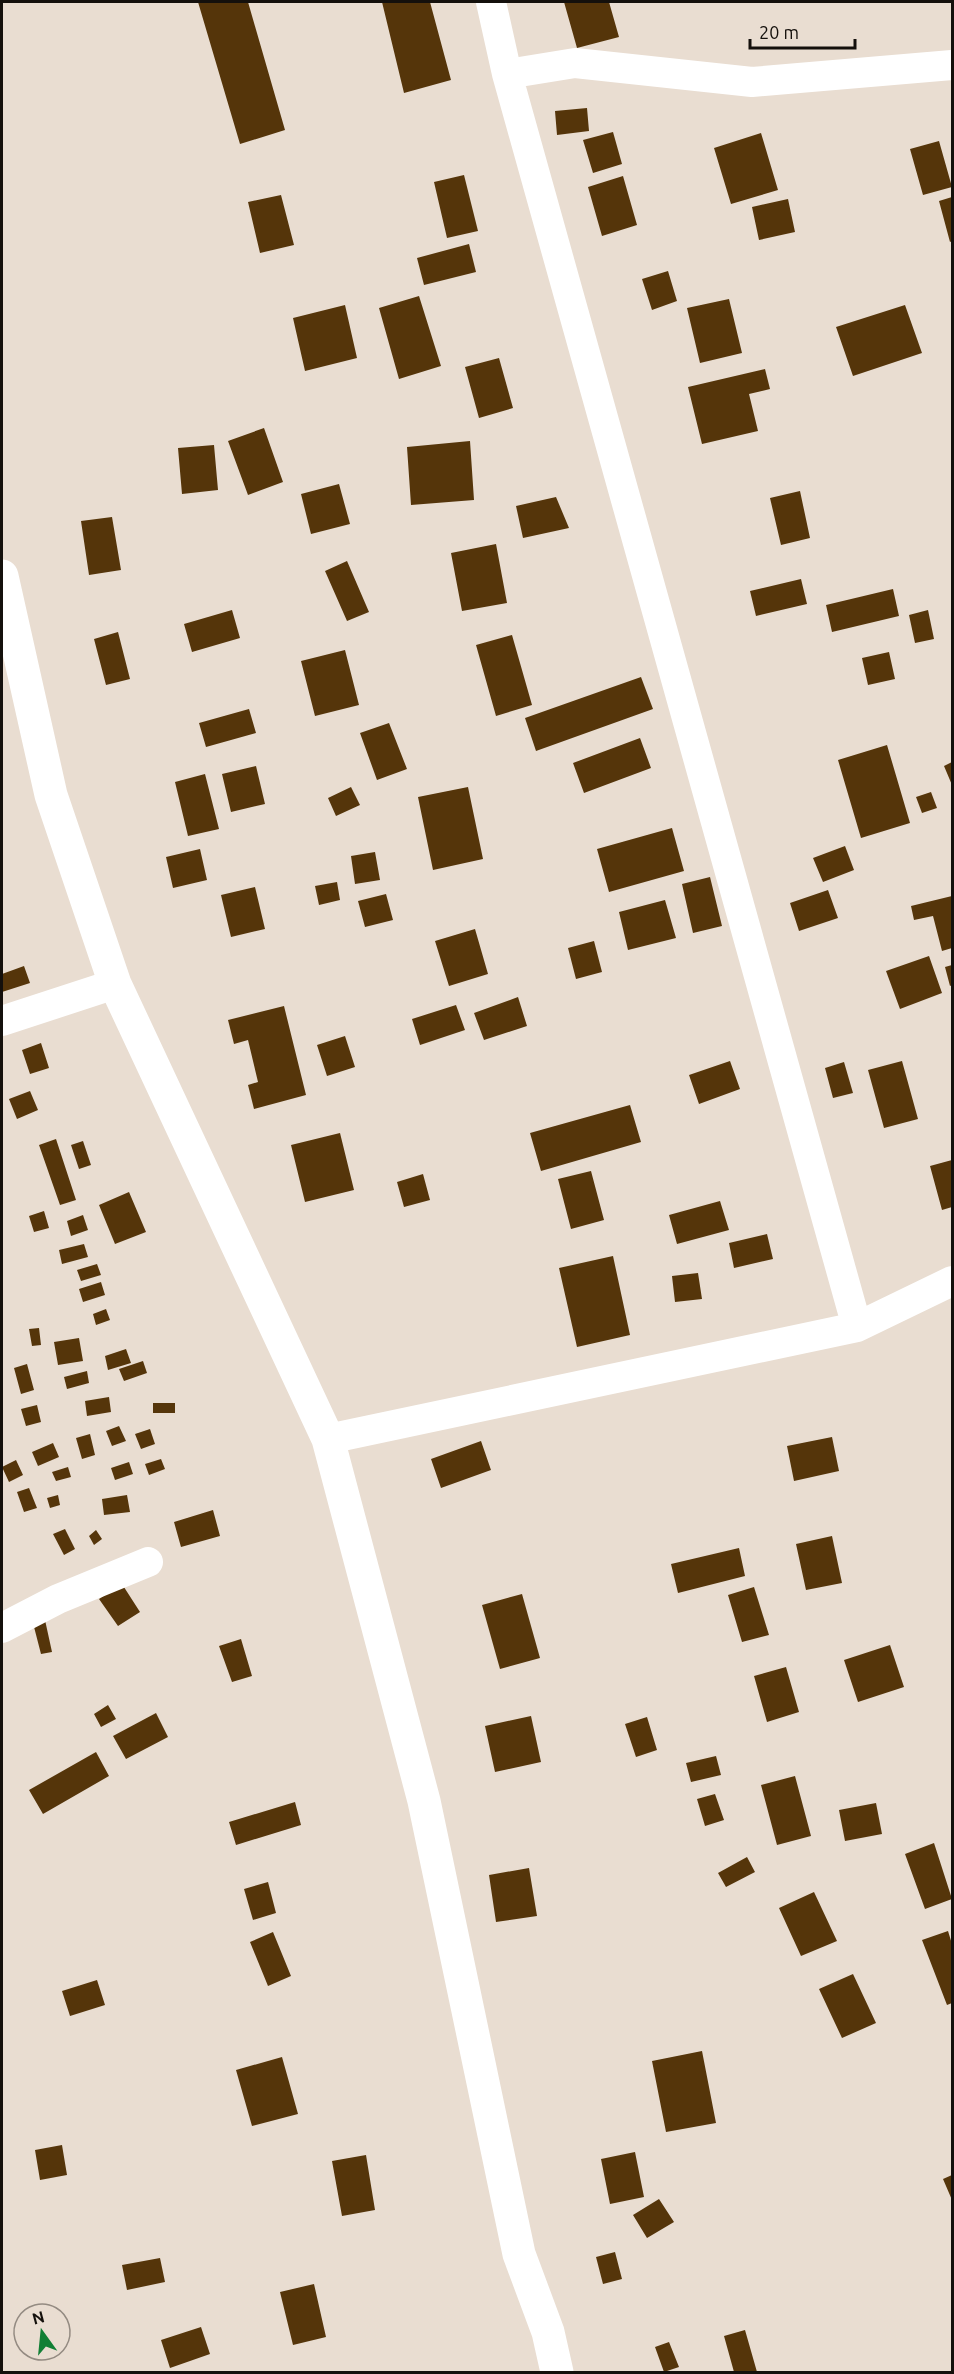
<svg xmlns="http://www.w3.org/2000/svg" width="954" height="2374" font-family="Ubuntu,sans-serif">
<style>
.building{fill:#55350a}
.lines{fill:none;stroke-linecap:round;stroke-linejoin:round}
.minor{stroke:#fff;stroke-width:30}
.primary{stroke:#fff;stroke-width:33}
</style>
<rect width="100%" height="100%" fill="#e9ddd1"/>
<path class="building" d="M198 2H248L285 130 240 144Z
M382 2H430L451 80 404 93Z
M564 2H609L619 37 577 48Z
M587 108 589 131 557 135 555 111Z
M613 132 622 164 593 173 583 140Z
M761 133 778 190 731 204 714 148Z
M939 141 952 187 923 195 910 149Z
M464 175 478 231 447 238 434 182Z
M623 176 637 225 602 236 588 187Z
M281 195 294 245 260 253 248 202Z
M952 197V241L950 242 939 201Z
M788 199 795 232 759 240 752 207Z
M469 244 476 272 424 285 417 258Z
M668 271 677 301 652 310 642 279Z
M419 296 441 366 399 379 379 308Z
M729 299 742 353 700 363 687 308Z
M345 305 357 358 305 371 293 318Z
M905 305 922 353 853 376 836 327Z
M499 358 513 408 479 418 465 367Z
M765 369 770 389 749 394 758 431 702 444 688 387Z
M264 428 283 482 248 495 228 441Z
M470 441 474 500 411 505 407 447Z
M214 445 218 490 182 494 178 448Z
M339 484 350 524 311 534 301 494Z
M800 491 810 538 781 545 770 498Z
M556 497 569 528 523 538 516 506Z
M112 517 121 570 89 575 81 521Z
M496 544 507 603 462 611 451 553Z
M347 561 369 612 347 621 325 571Z
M801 579 807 604 756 616 750 591Z
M893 589 899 616 832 632 826 605Z
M232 610 240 638 192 652 184 624Z
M928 610 934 639 915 643 909 615Z
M118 632 130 679 106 685 94 639Z
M512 635 532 705 496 716 476 645Z
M345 650 359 705 315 716 301 661Z
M889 652 895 679 868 685 862 658Z
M641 677 653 709 536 751 525 718Z
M249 709 256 733 206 747 199 723Z
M389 723 407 769 377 780 360 733Z
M640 738 651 768 584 793 573 763Z
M887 745 910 823 861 838 838 760Z
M952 762V785L944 766Z
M256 766 265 804 231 812 222 774Z
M205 774 219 829 188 836 175 782Z
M351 787 360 805 336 816 328 798Z
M468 787 483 859 433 870 418 797Z
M931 792 937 808 922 813 916 797Z
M672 828 684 871 609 892 597 849Z
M845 846 854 870 823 882 813 858Z
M200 849 207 880 173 888 166 857Z
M375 852 380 880 355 884 351 856Z
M710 877 722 926 693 933 682 884Z
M337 882 340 900 319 905 315 886Z
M255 887 265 929 231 937 221 895Z
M828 890 838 918 799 931 790 903Z
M386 894 393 920 365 927 358 901Z
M952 896V948L942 951 933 916 914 920 911 906Z
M665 900 676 938 628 950 619 912Z
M475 929 488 974 449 986 435 941Z
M594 941 602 972 576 979 568 948Z
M929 956 942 993 900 1009 886 971Z
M952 965V985L950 986 945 967Z
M24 966 30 983 2 992V974Z
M518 997 527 1026 484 1040 474 1013Z
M456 1005 465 1030 420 1045 412 1019Z
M284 1006 306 1095 254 1109 248 1085 258 1082 248 1040 234 1044 228 1020Z
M345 1036 355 1067 327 1076 317 1045Z
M41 1043 49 1068 30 1074 22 1050Z
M730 1061 740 1089 699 1104 689 1075Z
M902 1061 918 1119 884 1128 868 1070Z
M844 1062 853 1093 833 1098 825 1068Z
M30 1091 38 1110 17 1119 9 1099Z
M630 1105 641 1142 541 1171 530 1133Z
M340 1133 354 1190 305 1202 291 1145Z
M56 1139 76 1200 60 1205 39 1145Z
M83 1141 91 1165 79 1169 71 1145Z
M952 1160V1207L942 1210 930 1166Z
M591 1171 604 1220 571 1229 558 1179Z
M423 1174 430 1200 404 1207 397 1182Z
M129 1192 146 1232 115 1244 99 1205Z
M720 1201 729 1230 677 1244 669 1215Z
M44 1211 49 1228 34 1232 29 1216Z
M83 1215 88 1230 71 1236 67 1221Z
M767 1234 773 1259 734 1268 729 1243Z
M84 1244 88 1257 62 1264 59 1250Z
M613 1256 630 1335 577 1347 559 1268Z
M97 1264 101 1275 81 1281 77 1270Z
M698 1273 702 1299 675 1302 672 1276Z
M101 1282 105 1295 83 1302 79 1289Z
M106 1309 110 1320 96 1325 93 1314Z
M39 1328 41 1345 32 1346 29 1329Z
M79 1338 83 1361 58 1365 54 1342Z
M126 1349 131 1363 108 1370 105 1356Z
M143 1361 147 1373 124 1381 119 1369Z
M27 1364 34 1390 21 1394 14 1368Z
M87 1371 89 1383 67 1389 64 1377Z
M109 1397 111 1412 87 1416 85 1401Z
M153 1403H175V1413H153Z
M37 1405 41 1422 26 1426 21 1409Z
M119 1426 126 1441 112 1446 106 1431Z
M150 1429 155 1444 141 1449 135 1434Z
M90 1434 95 1455 82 1459 76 1438Z
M832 1437 839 1471 794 1481 787 1446Z
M481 1441 491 1470 441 1488 431 1459Z
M53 1443 59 1457 38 1466 32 1452Z
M161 1459 165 1469 149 1475 145 1464Z
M16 1460 23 1475 9 1482 2 1467Z
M129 1462 133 1474 115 1480 111 1468Z
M68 1467 71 1477 56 1481 52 1472Z
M29 1488 37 1508 24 1512 17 1492Z
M58 1495 60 1505 50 1508 47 1498Z
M127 1495 130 1512 104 1515 102 1499Z
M213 1510 220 1536 181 1547 174 1522Z
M65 1529 75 1549 64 1555 53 1534Z
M96 1530 102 1539 94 1545 89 1536Z
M832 1536 842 1583 806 1590 796 1544Z
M739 1548 745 1576 678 1593 671 1564Z
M122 1584 140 1612 118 1626 99 1599Z
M754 1587 769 1635 742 1642 728 1595Z
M522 1594 540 1658 500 1669 482 1605Z
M45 1620 52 1652 41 1654 33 1623Z
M241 1639 252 1676 232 1682 219 1646Z
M890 1645 904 1687 858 1702 844 1660Z
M786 1667 799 1712 767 1722 754 1676Z
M108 1705 116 1719 101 1727 94 1714Z
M156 1713 168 1737 126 1759 113 1736Z
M531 1716 541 1762 495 1772 485 1726Z
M647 1717 657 1750 636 1757 625 1724Z
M96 1752 109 1776 43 1814 29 1790Z
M716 1756 721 1775 691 1782 686 1763Z
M795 1776 811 1836 777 1845 761 1785Z
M715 1794 724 1820 705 1826 697 1799Z
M295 1802 301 1825 236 1845 229 1822Z
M876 1803 882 1834 845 1841 839 1810Z
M934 1843 952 1899 925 1909 905 1854Z
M747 1857 755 1872 726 1887 718 1873Z
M529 1868 537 1916 496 1922 489 1875Z
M268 1882 276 1913 253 1920 244 1889Z
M814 1892 837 1941 801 1956 779 1908Z
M948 1931 952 1944V2003L947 2005 922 1940Z
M273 1932 291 1976 268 1986 250 1942Z
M853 1974 876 2023 842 2038 819 1989Z
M97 1980 105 2005 70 2016 62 1991Z
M702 2051 716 2123 666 2132 652 2061Z
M282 2057 298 2114 252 2126 236 2070Z
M62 2145 67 2175 40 2180 35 2150Z
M635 2152 644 2197 610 2204 601 2159Z
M366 2155 375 2210 342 2216 332 2161Z
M952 2175V2200L943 2179Z
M659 2199 674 2222 647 2238 633 2215Z
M615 2252 622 2279 603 2284 596 2257Z
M160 2258 165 2282 127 2290 122 2265Z
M314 2284 326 2337 293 2345 280 2292Z
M201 2327 210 2354 170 2368 161 2340Z
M745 2330 757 2372H734L724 2336Z
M669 2342 679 2367 664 2372 655 2347Z"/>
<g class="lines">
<path class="minor" d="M491 2 507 74 857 1327
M507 74 575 63 752 82 952 65
M2 1021 115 984
M328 1439 857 1327 952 1281
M2 1628 58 1599 148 1562"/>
<path class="primary" d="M2 576 51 795 115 984 328 1439 424 1801 519 2254 548 2332 557 2372"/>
</g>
<rect width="954" height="2374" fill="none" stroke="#14100c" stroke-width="6"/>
<g transform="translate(42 2332) rotate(345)"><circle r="28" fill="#e9ddd1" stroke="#948b82" stroke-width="1.5"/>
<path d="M0-4.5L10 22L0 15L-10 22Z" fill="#117f35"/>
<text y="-9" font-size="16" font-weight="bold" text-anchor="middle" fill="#14100c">N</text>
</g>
<path d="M750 39v9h105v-9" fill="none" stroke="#14100c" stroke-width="3"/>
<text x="759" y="39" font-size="18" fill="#14100c" stroke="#e9ddd1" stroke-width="4.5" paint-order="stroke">20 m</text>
</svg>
